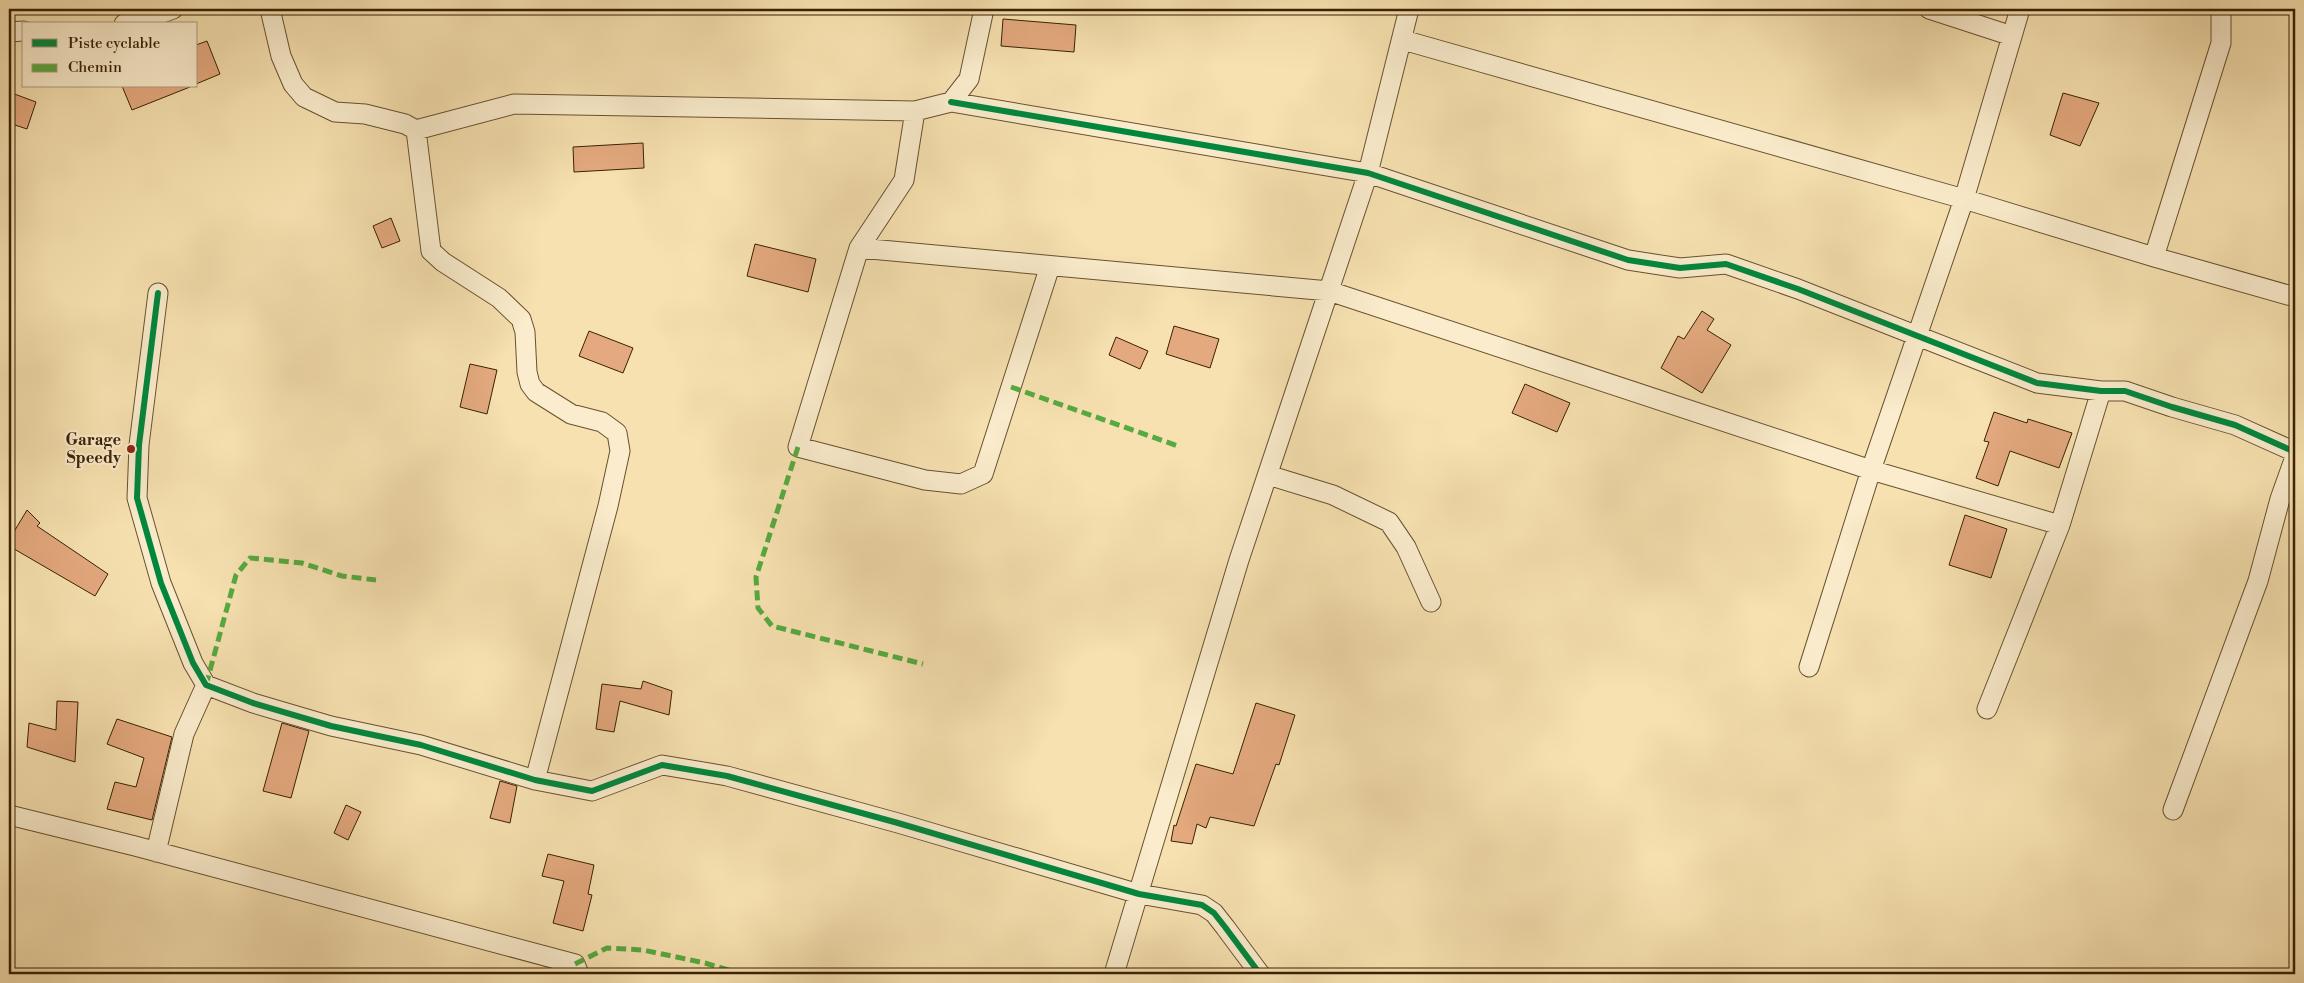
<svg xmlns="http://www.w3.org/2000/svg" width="2304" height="983" font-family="'Libre Bodoni',serif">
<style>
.building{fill:#e4a97e;stroke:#392104}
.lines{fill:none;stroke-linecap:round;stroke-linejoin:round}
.street-casing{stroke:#68512f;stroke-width:21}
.street{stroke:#faeccc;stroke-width:19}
.quiet{stroke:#55aa40;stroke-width:5;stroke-dasharray:10 5;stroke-linecap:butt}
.cycleway-casing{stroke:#faeccc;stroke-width:9}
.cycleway{stroke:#00873e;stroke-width:6}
.poi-dot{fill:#8f2418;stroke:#faeccc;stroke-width:2}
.labels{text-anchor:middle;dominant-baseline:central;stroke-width:4.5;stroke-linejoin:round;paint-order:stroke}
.poi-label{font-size:16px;font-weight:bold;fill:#392104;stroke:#faeccc;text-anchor:end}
</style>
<rect width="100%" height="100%" fill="#f7e1b0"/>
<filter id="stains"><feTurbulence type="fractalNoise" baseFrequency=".004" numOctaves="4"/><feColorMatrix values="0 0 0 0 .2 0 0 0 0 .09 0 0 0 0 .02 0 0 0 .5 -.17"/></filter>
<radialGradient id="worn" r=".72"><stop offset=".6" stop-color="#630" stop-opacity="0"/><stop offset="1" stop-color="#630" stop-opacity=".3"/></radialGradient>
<path class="building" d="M1003 19 1076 25 1074 52 1001 46Z
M207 41 220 74 196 84V45Z
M122 86H190V87L132 110Z
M9 92 36 102 27 129 9 123Z
M2063 93 2099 103 2080 146 2050 135Z
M643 143 644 168 574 172 573 147Z
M391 218 400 241 382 248 373 226Z
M755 244 816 259 808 292 747 276Z
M1702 311 1714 319 1707 330 1731 345 1702 393 1661 368 1678 336 1684 339Z
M1174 326 1219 339 1210 368 1166 354Z
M589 331 633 348 623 373 579 356Z
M1116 337 1148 351 1140 369 1109 355Z
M470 364 497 370 487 414 460 407Z
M1525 384 1570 403 1557 432 1512 413Z
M1994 412 2027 423 2028 419 2072 433 2059 468 2010 451 1998 486 1976 478 1989 442 1984 441Z
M27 510 40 523 37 526 108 574 95 596 9 546V540Z
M1965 515 2007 529 1991 578 1949 565Z
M643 681 672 691 669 715 620 701 614 732 596 729 602 684 641 689Z
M57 701 78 702 75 762 27 747 29 723 56 730Z
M1256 703 1295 715 1279 765 1276 764 1254 826 1210 817 1206 828 1197 824 1192 844 1171 841 1174 825 1176 826 1196 764 1233 774Z
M117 719 172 737 152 820 107 809 115 782 136 787 144 758 107 744Z
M282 723 309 731 291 798 263 791Z
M500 781 517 786 510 823 490 818Z
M346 805 361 812 348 840 334 833Z
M548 854 594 865 588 894 592 895 583 931 553 923 564 881 542 876Z"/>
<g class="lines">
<g class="street-casing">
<path id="street" d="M270 9 281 56 293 84 304 97 335 112 365 114 405 124 416 130 431 251 443 262 499 298 521 319 525 332 527 372 530 384 536 392 571 414 602 422 617 433 620 451 608 506 535 780
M1929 9 2012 36
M124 24 135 23 173 9
M9 32 24 31
M1403 40 1964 199 2154 257 2295 297
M951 102 1368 173 1628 260 1680 268 1726 264 1798 289 2037 383 2101 391H2125L2172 407 2235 425 2295 452
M915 111 904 180 859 248 798 447 925 480 961 484 983 474 1050 266
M416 130 514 104 915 111 951 102 969 79 984 9
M859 248 1329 291 1871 470 2060 525
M2154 257 2221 43V9
M158 293 139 445 137 498 161 583 193 663 206 685 253 703 331 726 421 745 535 780 592 791 662 765 727 776 898 823 1139 894 1202 905 1214 913 1225 927 1260 974
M1268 475 1333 495 1389 522 1406 547 1431 602
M1809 667 1871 470 1964 199 2020 9
M1987 709 2060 525 2101 391
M2173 810 2258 581 2280 499 2295 457
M9 815 135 846 575 964 579 974
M156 852 184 734 206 685
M1114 974 1239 560 1368 173 1409 9"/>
</g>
<use href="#street" class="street"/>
<path class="quiet" d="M1011 387 1178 446
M798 447 756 577 758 608 772 626 923 664
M206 685 236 575 250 558 302 563 342 576 376 580
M575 964 607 948 643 950 705 963 742 974"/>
<g class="cycleway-casing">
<path id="cycleway" d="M951 102 1368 173 1628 260 1680 268 1726 264 1798 289 2037 383 2101 391H2125L2172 407 2235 425 2295 452
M158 293 139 445 137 498 161 583 193 663 206 685 253 703 331 726 421 745 535 780 592 791 662 765 727 776 898 823 1139 894 1202 905 1214 913 1225 927 1260 974"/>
</g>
<use href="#cycleway" class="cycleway"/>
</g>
<circle class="poi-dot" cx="131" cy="449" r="5"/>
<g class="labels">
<g class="poi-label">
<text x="121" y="440">Garage<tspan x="121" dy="18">Speedy</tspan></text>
</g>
</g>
<rect width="2304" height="983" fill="none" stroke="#f7e1b0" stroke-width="30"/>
<rect x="10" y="10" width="2284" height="963" fill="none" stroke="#392104" stroke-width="2.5"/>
<rect x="15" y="15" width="2274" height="953" fill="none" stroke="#392104"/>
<rect x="22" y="22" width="175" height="65" fill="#faeccc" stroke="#ad9b7c"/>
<rect x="32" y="39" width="25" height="8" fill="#00873e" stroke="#ad9b7c"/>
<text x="68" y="48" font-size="15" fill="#392104">Piste cyclable</text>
<rect x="32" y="64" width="25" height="8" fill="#55aa40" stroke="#ad9b7c"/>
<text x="68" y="72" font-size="15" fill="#392104">Chemin</text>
<rect width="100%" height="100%" filter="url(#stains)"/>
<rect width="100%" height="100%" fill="url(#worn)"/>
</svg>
